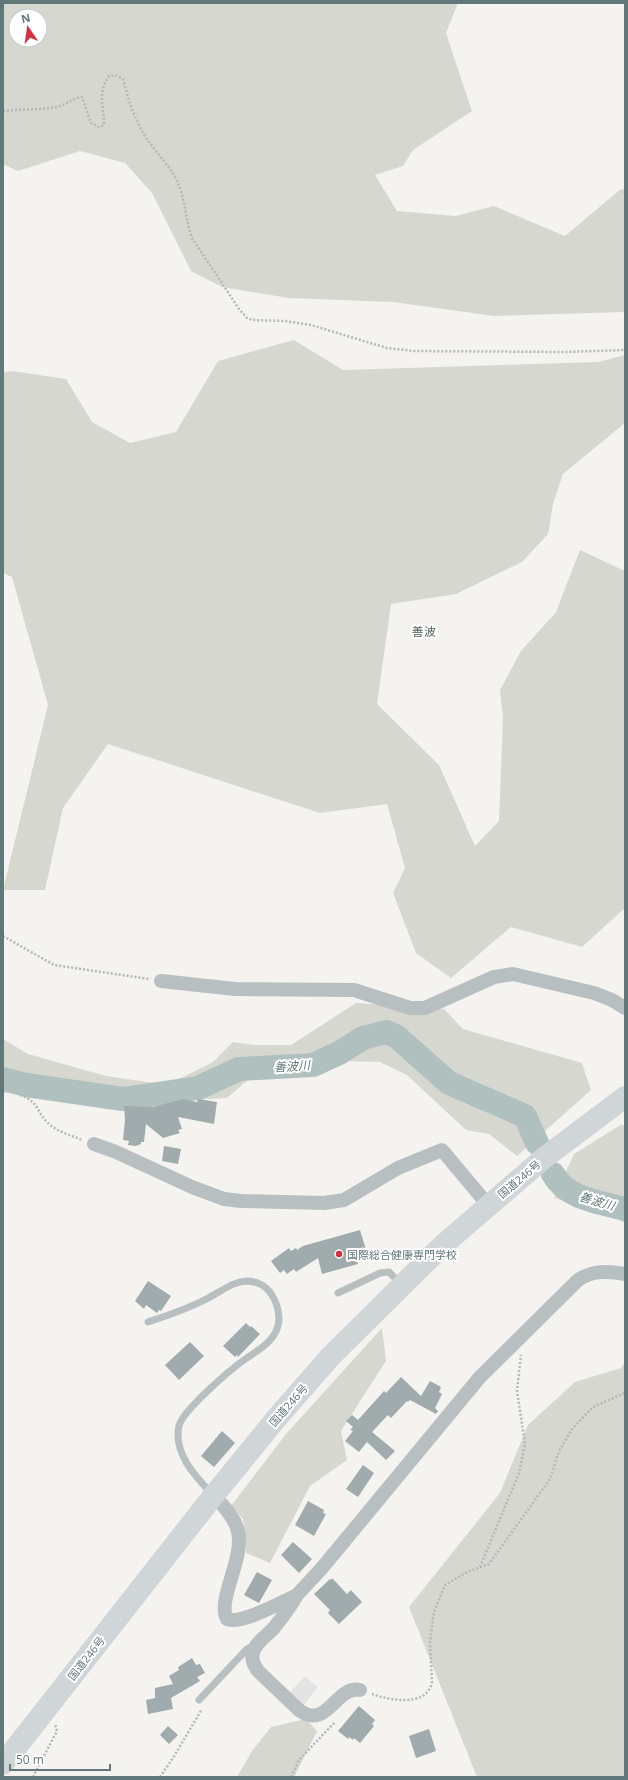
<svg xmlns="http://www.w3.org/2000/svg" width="628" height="1780" font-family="'Open Sans','Noto Sans JP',sans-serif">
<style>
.built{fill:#e4e4e4}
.green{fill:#d6d8d0;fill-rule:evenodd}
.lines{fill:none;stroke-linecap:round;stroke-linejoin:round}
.river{stroke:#afc0bf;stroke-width:24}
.building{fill:#9fabac}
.path{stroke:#b3b8b9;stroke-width:2.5;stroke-dasharray:2 2;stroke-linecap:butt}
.lane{stroke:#b8bfc0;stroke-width:7}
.street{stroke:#b8bfc0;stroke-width:14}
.highway{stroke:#d0d6d8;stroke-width:22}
.poi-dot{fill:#d43040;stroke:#fff;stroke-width:1.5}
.labels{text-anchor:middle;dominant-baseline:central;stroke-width:4;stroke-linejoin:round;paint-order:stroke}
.street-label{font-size:11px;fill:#61777a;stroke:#fff}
.poi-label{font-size:11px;fill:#61777a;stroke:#fff;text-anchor:start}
.neighbourhood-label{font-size:12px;fill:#526364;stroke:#fff}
.water-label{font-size:12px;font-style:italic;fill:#5c7674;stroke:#fff}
</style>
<rect width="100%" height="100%" fill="#f4f3f0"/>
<path class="built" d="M304 1676 318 1687 303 1706 289 1694Z"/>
<path class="green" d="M3 3H458L446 33 472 111 413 150 403 166 375 175 397 211 456 216 494 206 565 236 621 189 625 190V312L494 316 393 302 288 298 222 287 191 271 152 193 125 163 80 151 18 171 3 164ZM16 16H40V40H16Z
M294 340 343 370 598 362 625 355V423L563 474 553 504 548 534 522 562 456 594 391 604 377 704 439 765 475 846 499 821 503 717 500 690 521 651 556 612 580 550 625 571V908L582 947 511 927 451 978 416 953 393 893 405 868 387 804 320 813 108 744 63 808 45 890H3L48 705 12 577 3 573V372L12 371 66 379 92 422 130 443 176 432 218 361Z
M356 1003 444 1009 463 1029 582 1063 591 1090 517 1156 489 1134 466 1130 407 1075 380 1062 343 1061 299 1074 248 1080 227 1098 174 1101 18 1091 3 1093V1039L28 1054 106 1076 167 1085 213 1062 233 1042 255 1045H291Z
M622 1124 625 1127V1223L597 1211 554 1198 574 1154Z
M382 1328 386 1361 341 1431 347 1460 310 1486 270 1563 246 1553 243 1519 231 1506 286 1434Z
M625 1362V1777H477L409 1607 500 1493 528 1425 575 1382 621 1368Z
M306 1719 317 1731 294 1777H267L266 1775 264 1777H237L252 1751 271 1727Z"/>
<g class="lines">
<path class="river" d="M3 1079 26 1085 123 1099 198 1088 239 1069 313 1065 339 1053 363 1038 386 1032 396 1036 449 1083 525 1116 537 1143
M553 1174C567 1199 599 1202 625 1209"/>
</g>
<path class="building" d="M183 1099 197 1102 198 1099 217 1102 214 1124 178 1117 182 1129 178 1130 180 1133 163 1138 146 1124 144 1142H141V1144L136 1146 128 1145 129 1141 123 1140 125 1120 124 1106 153 1107Z
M164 1146 181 1149 178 1164 162 1161Z
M360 1230 367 1253 356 1256 358 1264 322 1274 318 1258 296 1272 294 1269 287 1274 284 1270 280 1273 271 1261 289 1248 291 1251 296 1248 297 1250 303 1246Z
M148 1281 171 1296 161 1311 159 1310 157 1313 146 1305 144 1309 135 1301Z
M246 1323 250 1327 251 1326 260 1334 238 1357 237 1355 235 1357 223 1346Z
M190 1342 204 1356 179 1380 165 1365Z
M401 1377 421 1396 430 1381 441 1387 439 1392 442 1394 435 1408 438 1411 436 1414 410 1400 408 1402 407 1401 391 1418 388 1415 372 1432 395 1451 386 1460 367 1442 359 1452 345 1441 353 1431 350 1430 353 1427 346 1421 352 1415 358 1420 384 1391 386 1393Z
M222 1431 235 1443 214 1467 201 1456Z
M363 1465 374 1473 358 1497 346 1489Z
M308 1501 324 1510 323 1513 326 1514 314 1536 295 1525Z
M293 1542 312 1559 299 1573 281 1555Z
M257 1572 272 1580 259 1603 244 1595Z
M332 1578 347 1594 351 1590 362 1602 339 1624 328 1613 330 1610 314 1594 330 1579 331 1580Z
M192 1658 196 1665 200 1664 205 1673 197 1677 200 1681 171 1698 173 1709 148 1714 146 1700 155 1698V1688L173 1684 169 1676 179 1670 178 1667Z
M359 1706 375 1720 372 1724 374 1726 360 1743 354 1738 353 1740 349 1737 348 1739 338 1731Z
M168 1726 178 1735 169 1744 160 1735Z
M429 1729 436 1751 416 1758 409 1736Z"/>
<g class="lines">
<path class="path" d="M3 111C21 109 39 110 56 107 66 105 72 98 82 97L91 123 99 127 104 125C104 106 97 94 109 76L115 75 123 79C128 99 134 118 145 136 155 152 169 164 177 181 186 200 185 219 192 238L239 309 247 318 253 320 285 321 311 325 387 348 414 351 564 352 625 350
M3 936 54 965 149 979
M20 1095C40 1102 36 1112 48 1123 57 1132 71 1135 82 1140
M480 1567 519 1473 525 1444 517 1391 521 1355
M372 1694C389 1700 427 1708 432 1682L430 1643 434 1612 445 1585 467 1572 489 1564 550 1479 559 1451 572 1429 593 1407 625 1393
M33 1777 57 1731 55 1724
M160 1777 173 1758 202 1709
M291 1777 299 1760 335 1722"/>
<path class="lane" d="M338 1293 380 1273 389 1272 401 1284
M148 1322C169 1315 191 1308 210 1297 222 1291 232 1282 246 1281 258 1281 268 1287 273 1297 278 1305 281 1320 277 1329 272 1343 255 1352 244 1360 230 1370 182 1411 179 1426 173 1453 195 1476 212 1494
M199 1700 247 1649 254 1645"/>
<path class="street" d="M161 981 235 989 354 990 410 1008H425L494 977 513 974 594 993 612 1000 625 1008
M94 1144 116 1152 192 1187 224 1199 241 1201 324 1203 344 1200 398 1168 442 1150 488 1205
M214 1495C222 1505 233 1515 237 1528 247 1555 216 1600 227 1619 241 1625 282 1602 297 1595 290 1607 282 1618 273 1629 266 1636 255 1643 253 1653 251 1660 254 1665 258 1671L299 1710C327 1731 336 1685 360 1690
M297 1595 322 1568 480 1377 578 1280C593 1270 608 1271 625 1274"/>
<path class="highway" d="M3 1764 214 1495 275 1420 330 1357 443 1245 544 1158 625 1097"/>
</g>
<circle class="poi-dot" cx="339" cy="1254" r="4"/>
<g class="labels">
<g class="street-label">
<text transform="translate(519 1179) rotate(-40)">国道246号</text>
<text transform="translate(288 1405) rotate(-49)">国道246号</text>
<text transform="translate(86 1658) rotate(-52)">国道246号</text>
</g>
<g class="poi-label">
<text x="347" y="1254">国際総合健康専門学校</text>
</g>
<g class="neighbourhood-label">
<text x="424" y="631">善波</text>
</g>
<g class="water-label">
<text transform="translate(292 1066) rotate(-4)">善波川</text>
<text transform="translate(597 1201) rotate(16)">善波川</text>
</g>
</g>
<rect width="628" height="1780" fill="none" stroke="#61777a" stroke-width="8"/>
<g transform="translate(28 28) rotate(347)"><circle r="19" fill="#ffffff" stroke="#c0c9ca"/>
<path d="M0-3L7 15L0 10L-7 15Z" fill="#d43040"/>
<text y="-6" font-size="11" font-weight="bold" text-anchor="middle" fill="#61777a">N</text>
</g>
<path d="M10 1764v6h100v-6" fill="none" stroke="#61777a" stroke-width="2"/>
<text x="16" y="1764" font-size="12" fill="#61777a" stroke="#ffffff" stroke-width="3" paint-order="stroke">50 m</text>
</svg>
